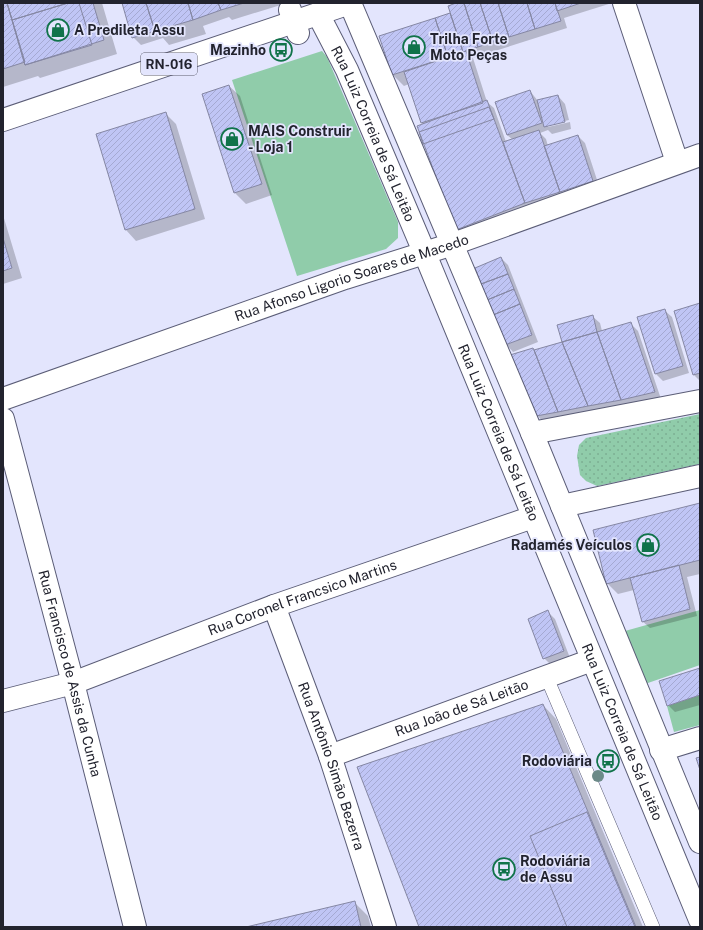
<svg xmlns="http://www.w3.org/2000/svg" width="703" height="930" font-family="'Public Sans',sans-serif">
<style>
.green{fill:#90ccaa}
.park{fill:url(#park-dots)}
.shadow{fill:#0003}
.building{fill:url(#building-hatch);stroke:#8587a3}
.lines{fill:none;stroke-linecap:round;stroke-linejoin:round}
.lane-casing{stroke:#5b5d77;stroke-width:14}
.street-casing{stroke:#5b5d77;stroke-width:24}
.secondary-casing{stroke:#5b5d77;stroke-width:24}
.primary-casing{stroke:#5b5d77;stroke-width:24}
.lane{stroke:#fff;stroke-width:13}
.street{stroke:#fff;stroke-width:22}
.secondary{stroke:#fff;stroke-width:22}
.primary{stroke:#fff;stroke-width:22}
.tree{fill:#6c8a88}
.labels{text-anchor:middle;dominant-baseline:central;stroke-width:3.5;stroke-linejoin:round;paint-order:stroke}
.shield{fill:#e3e5fd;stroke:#5c5d6c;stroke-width:1}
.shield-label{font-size:13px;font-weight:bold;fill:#22232e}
.poi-label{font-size:14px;font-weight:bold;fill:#22232e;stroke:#e3e5fd;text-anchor:start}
.street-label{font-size:14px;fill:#22232e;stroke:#e3e5fd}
</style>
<defs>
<pattern id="park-dots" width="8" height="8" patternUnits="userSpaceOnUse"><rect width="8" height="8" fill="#90ccaa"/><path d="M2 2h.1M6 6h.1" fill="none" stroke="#7caf93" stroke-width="1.8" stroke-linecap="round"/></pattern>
<pattern id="building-hatch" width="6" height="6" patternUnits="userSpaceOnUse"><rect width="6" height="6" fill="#c0c5f5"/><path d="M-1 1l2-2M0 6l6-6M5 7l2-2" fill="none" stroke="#a5a9d2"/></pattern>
</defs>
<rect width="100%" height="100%" fill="#e3e5fd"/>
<path class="green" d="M322 51 327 57 398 222V238L386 249 297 276 232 80Z
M700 610V665L645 684 625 631Z
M700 695V725L674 732 667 706Z"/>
<path class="park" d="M700 414V464L597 486 586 481 580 475 577 456 579 445 586 438Z"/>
<path class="shadow" d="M3 3H102L117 54 40 78 38 76 3 87Z
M123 3H283L284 4 232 20 229 17 203 26 206 34 169 45 163 38 141 45 133 37Z
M460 3H612L564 18 567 28 473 58 487 102 494 108 506 142 513 140 507 135 530 91 538 101 558 96 565 104 569 120 548 125V127L570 122 571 129 552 134 548 130 540 133 546 139 548 146 578 136 585 143 600 189 464 236 457 229 409 84 404 86 393 75 381 37 451 14Z
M229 86 240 96 272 195 246 204 235 193 203 94Z
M165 113 176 124 205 219 136 241 126 230 97 134Z
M3 215 22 278 3 284Z
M501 258 508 265 538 342 513 352 506 344Z
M700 304V381L694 375 675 311Z
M664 310 672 317 689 373 663 381 656 374Z
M592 316 600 323 602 331 630 323 638 331 661 399 544 423 537 415 533 349 535 351 563 343Z
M700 504V574L687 577 697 616 650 628 642 621 634 590 618 594 607 583Z
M548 612 555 619 570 658 552 666 544 658Z
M700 669V705L675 712 668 705Z
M543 705 556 719 643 927H420Z
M354 902 368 916 371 927H251Z"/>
<path class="building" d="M3 3H7L25 62 3 69Z
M7 3H93L104 40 25 65Z
M7 3H68L12 20Z
M68 3H79L92 45 25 65 12 20Z
M122 3H146L155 31 132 38Z
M146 3H188L193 20 155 31Z
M188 3H218L221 10 193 20Z
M218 3H244L221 10Z
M456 3H464L478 47 463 52 448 6Z
M464 3H480L493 42 478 47Z
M480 3H498L509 37 493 42Z
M498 3H527L535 29 509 37Z
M527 3H555L561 21 535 29Z
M555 3H581L557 11Z
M450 13 463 52 448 57 435 18Z
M435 18 448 57 392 75 379 36Z
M466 51 483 103 421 123 404 72Z
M229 85 262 184 234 193 202 94Z
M530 90 542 123 507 135 495 102Z
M558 95 565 122 544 127 537 100Z
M487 100 525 203 456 230 417 126Z
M489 107 494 119 423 144 419 132Z
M166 112 195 209 125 230 96 134Z
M539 130 560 192 525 203 503 142Z
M578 135 593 181 560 192 544 146Z
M3 238 12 268 3 271Z
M501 257 508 274 481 284 475 268Z
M508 274 514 289 487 300 481 284Z
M514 289 520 304 493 315 487 300Z
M700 303V373L693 375 674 311Z
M520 304 532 335 505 345 493 315Z
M665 309 683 366 655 374 637 317Z
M593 315 597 332 562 342 557 325Z
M631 322 655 392 621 400 597 332Z
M597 332 621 400 588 406 562 342Z
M562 342 588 406 558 412 534 350Z
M533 348 534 350 558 412 536 416 510 355Z
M700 503V560L606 584 593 530Z
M679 565 690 609 642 622 630 578Z
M548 610 564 651 543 659 528 619Z
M700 668V695L667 706 659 681Z
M543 704 636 927H419L357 767Z
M700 757V770L696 758Z
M587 812 635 927H567L530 836Z
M355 901 361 927H246Z"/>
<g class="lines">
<g class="lane-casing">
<path id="lane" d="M547 678 653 927"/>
</g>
<g class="street-casing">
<g id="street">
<path d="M624 3 677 162"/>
<path d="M290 10 298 33"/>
<path id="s1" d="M3 399 345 278 453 244 700 155"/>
<path id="s2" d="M3 419 73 683 135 927"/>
<path d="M532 433 700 401"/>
<path d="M562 506 700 476"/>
<path id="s3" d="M274 606 330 756 385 927"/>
<path id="s4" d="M3 701 73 683 274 606 533 517"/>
<path d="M661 750 700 738"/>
<path id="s5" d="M330 756 592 660"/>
</g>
</g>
<g class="secondary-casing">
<g id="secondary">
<path d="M350 3 532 433 700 842"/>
<path id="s6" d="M318 14 347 70 425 254 700 920"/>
</g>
</g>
<g class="primary-casing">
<path id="primary" d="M3 120 350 3"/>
</g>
<use href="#lane" class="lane"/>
<use href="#street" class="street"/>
<use href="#secondary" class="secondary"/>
<use href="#primary" class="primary"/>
</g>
<circle class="tree" cx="598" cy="776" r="6"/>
<defs>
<g id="shop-ring" transform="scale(1.15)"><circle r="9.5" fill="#e3e5fd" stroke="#10734a" stroke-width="1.5"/><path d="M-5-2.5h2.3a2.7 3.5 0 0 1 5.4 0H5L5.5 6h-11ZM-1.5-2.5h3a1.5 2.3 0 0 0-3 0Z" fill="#10734a"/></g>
<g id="bus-ring" transform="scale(1.15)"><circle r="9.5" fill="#e3e5fd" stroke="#10734a" stroke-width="1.5"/><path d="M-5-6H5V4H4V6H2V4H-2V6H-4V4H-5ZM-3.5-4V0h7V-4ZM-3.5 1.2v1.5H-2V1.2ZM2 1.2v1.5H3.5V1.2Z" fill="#10734a"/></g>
</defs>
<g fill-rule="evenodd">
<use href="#shop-ring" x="58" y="30"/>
<use href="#shop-ring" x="414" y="47"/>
<use href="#bus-ring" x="281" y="50"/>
<use href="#shop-ring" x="232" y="139"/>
<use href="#shop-ring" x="648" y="545"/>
<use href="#bus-ring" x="608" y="761"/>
<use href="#bus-ring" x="504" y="869"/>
</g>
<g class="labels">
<rect class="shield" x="141" y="53" width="56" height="22" rx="3"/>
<g class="shield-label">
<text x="169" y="64">RN-016</text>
</g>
<g class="poi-label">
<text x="74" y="30">A Predileta Assu</text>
<text x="430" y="39">Trilha Forte<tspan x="430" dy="16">Moto Peças</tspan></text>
<text x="266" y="50" text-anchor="end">Mazinho</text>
<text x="248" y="131">MAIS Construir<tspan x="248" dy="16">- Loja 1</tspan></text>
<text x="632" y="545" text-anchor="end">Radamés Veículos</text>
<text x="592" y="761" text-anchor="end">Rodoviária</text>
<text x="520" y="861">Rodoviária<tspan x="520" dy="16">de Assu</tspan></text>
</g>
<g class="street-label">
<text stroke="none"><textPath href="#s6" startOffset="132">Rua Luiz Correia de Sá Leitão</textPath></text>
<text stroke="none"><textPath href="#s1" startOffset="369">Rua Afonso Ligorio Soares de Macedo</textPath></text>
<text stroke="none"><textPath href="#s6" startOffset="456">Rua Luiz Correia de Sá Leitão</textPath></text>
<text stroke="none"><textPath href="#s4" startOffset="317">Rua Coronel Francsico Martins</textPath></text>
<text stroke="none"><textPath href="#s2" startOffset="263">Rua Francisco de Assis da Cunha</textPath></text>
<text stroke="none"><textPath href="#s5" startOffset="140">Rua João de Sá Leitão</textPath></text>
<text stroke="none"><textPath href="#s6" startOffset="780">Rua Luiz Correia de Sá Leitão</textPath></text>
<text stroke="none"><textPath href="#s3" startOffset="170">Rua Antônio Simão Bezerra</textPath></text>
</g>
</g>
<rect width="703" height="930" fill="none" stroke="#22232e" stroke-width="8"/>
</svg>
